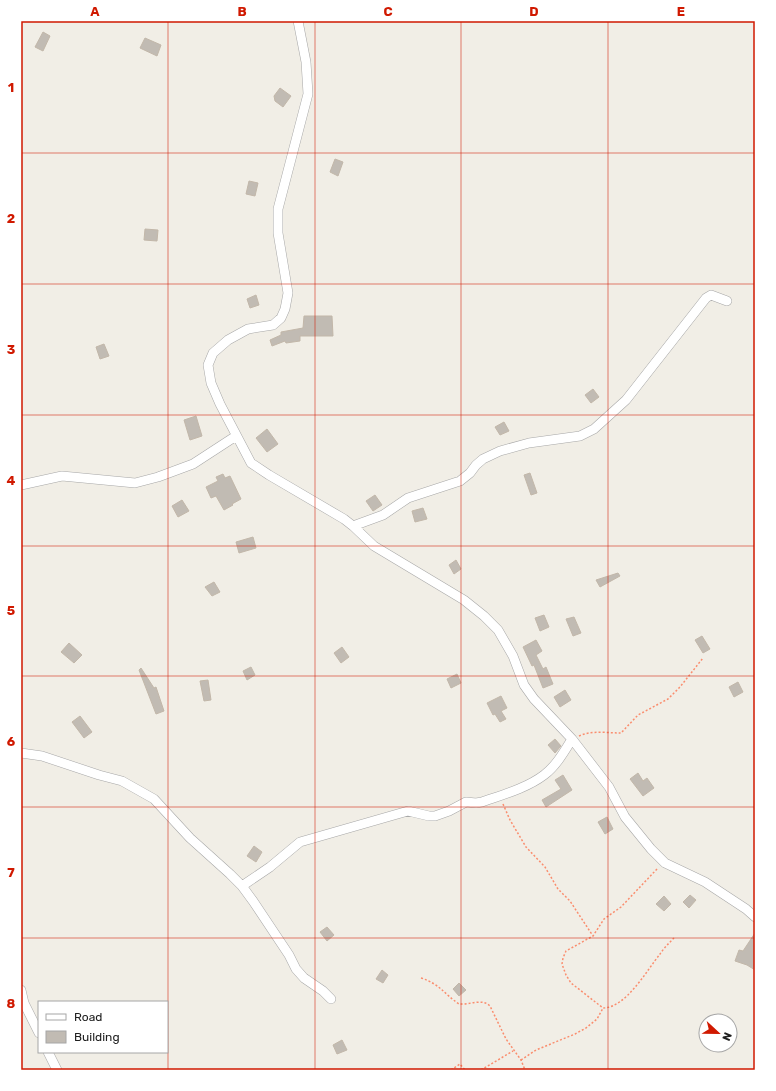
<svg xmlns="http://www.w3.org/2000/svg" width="776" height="1091" font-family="Rubik,sans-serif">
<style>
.building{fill:#c1bbb3;stroke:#c2b7a9}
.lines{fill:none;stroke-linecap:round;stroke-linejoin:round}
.minor-casing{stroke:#a7a7a7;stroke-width:10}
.path{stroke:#fa8d6e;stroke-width:1.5;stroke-dasharray:2 2;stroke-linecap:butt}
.minor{stroke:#fff;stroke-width:9}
.grid{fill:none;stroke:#d01900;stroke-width:1;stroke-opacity:0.55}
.neatline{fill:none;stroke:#d01900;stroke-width:1.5}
.grid-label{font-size:13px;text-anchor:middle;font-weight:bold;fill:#d01900}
</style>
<rect width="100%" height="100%" fill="#f1eee6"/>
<path class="building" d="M43 32 50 36 43 51 35 47Z
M145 38 161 45 157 56 140 48Z
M280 88 291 96 283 107 275 101 274 96Z
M335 159 343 162 338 176 330 172Z
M249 181 258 183 255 196 246 194Z
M145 229 158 230 157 241 144 240Z
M256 295 259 305 250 308 247 299Z
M304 316H332L333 336H300V341L286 343 285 341 272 346 270 340 281 335V332L303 328Z
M104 344 109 356 100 359 96 347Z
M593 389 599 397 591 403 585 395Z
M196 416 202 436 190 440 184 420Z
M504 422 509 431 500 435 495 427Z
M267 429 278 444 267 452 256 438Z
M530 473 537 493 531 495 524 475Z
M223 474 225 478 230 476 241 499 232 504 233 505 224 510 216 496 211 498 206 487 218 481 216 477Z
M375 495 382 505 373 511 366 501Z
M182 500 189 511 178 517 172 506Z
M423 508 427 519 415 522 412 511Z
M253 537 256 548 239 553 236 542Z
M456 560 461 569 454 574 449 565Z
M618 573 620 576 600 587 596 580Z
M214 582 220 592 212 596 205 587Z
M544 615 549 627 540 631 535 618Z
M574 617 581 633 573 636 566 619Z
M702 636 710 649 703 653 695 640Z
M536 640 542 651 536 655 543 669 546 667 553 684 543 688 534 665 532 666 523 647Z
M69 643 82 655 74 663 61 652Z
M342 647 349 657 341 663 334 653Z
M251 667 255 675 247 680 243 671Z
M141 668 154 688 156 687 164 711 156 714 139 670Z
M457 674 461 683 451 688 447 679Z
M208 680 211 700 204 701 200 681Z
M738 682 743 692 734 697 729 687Z
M565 690 571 700 560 707 554 697Z
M501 696 507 708 501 711 506 719 500 722 495 714 493 715 487 703Z
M80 716 92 732 84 738 72 722Z
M555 739 561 746 555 753 548 745Z
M638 773 643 781 647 778 654 788 643 796 630 779Z
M563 775 572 790 546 807 542 800 561 789 555 780Z
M607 817 613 829 605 834 598 822Z
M254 846 262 852 256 862 247 856Z
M690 895 696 900 689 908 683 902Z
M664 896 671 904 664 911 656 904Z
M327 927 334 935 327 941 320 932Z
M755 933V970L747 965 735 961 739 950 743 951Z
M382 970 388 975 383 983 376 979Z
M459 983 466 990 459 996 453 989Z
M342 1040 347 1050 337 1054 333 1045Z"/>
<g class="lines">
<g class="minor-casing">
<path id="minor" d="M298 21 306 62 308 94 278 209V233L288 293 285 309 281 318 273 325 248 329 228 340 213 353 208 365 211 383 220 404 251 463 269 475 344 519 353 526 374 546 464 600 484 616 498 630 513 656 524 685 534 699 572 739 609 787 625 817 651 849 665 863 705 882 746 909 755 917
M21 485 62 476 135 483 158 477 193 464 236 436
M353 526 383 515 408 498 460 481 470 473 476 465 483 459 500 451 529 443 580 436 594 429 626 400 706 298 711 295 727 301
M21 753 42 756 99 775 122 781 154 799 190 838 230 874 242 886 253 901 289 955 296 969 304 978 323 991 331 999
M242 886 270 867 300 842 408 811 429 816H435L449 811 466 802 476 803 482 802C502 795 527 788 544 775 556 766 564 752 572 739
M21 990 24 1003 39 1033
M48 1052 57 1070"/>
</g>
<path class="path" d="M579 736C592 730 608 733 621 733L638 715 668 699 680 687 703 658
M503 804 510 820 526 847 545 867 558 889 570 901 593 936
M657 869 621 907 604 919 593 936 566 951 563 958 562 964 566 975 571 983 603 1008C626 1008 647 970 660 954 664 948 669 943 674 938
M421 978C440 984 444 994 459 1004 470 1005 482 998 490 1006L506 1039 521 1060 525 1070
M521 1060 536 1050 575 1034 586 1028 597 1019 603 1008
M451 1070 460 1064 465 1070
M481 1070 513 1051"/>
<use href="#minor" class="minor"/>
</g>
<path class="grid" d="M168 21V1070M315 21V1070M461 21V1070M608 21V1070M21 153H755M21 284H755M21 415H755M21 546H755M21 676H755M21 807H755M21 938H755"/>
<rect width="776" height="1091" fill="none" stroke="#ffffff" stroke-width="44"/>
<rect x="38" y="1001" width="130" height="52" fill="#ffffff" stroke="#a6a6a6"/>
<rect x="46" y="1014" width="20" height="6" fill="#ffffff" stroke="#a6a6a6"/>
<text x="74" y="1021" font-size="12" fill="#202020">Road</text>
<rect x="46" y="1031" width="20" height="12" fill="#c1bbb3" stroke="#a6a6a6"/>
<text x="74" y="1041" font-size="12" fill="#202020">Building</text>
<g transform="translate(718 1033) rotate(112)"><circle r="19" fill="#ffffff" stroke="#a6a6a6"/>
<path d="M0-3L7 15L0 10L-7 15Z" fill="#d01900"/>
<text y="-6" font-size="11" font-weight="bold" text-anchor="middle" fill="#202020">N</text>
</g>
<rect x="22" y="22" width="732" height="1047" class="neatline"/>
<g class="grid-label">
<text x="95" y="16">A</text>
<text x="242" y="16">B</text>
<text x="388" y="16">C</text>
<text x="534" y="16">D</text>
<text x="681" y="16">E</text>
<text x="11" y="92">1</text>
<text x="11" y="223">2</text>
<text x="11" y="354">3</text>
<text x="11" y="485">4</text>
<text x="11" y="615">5</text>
<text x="11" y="746">6</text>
<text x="11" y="877">7</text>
<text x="11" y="1008">8</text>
</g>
</svg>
